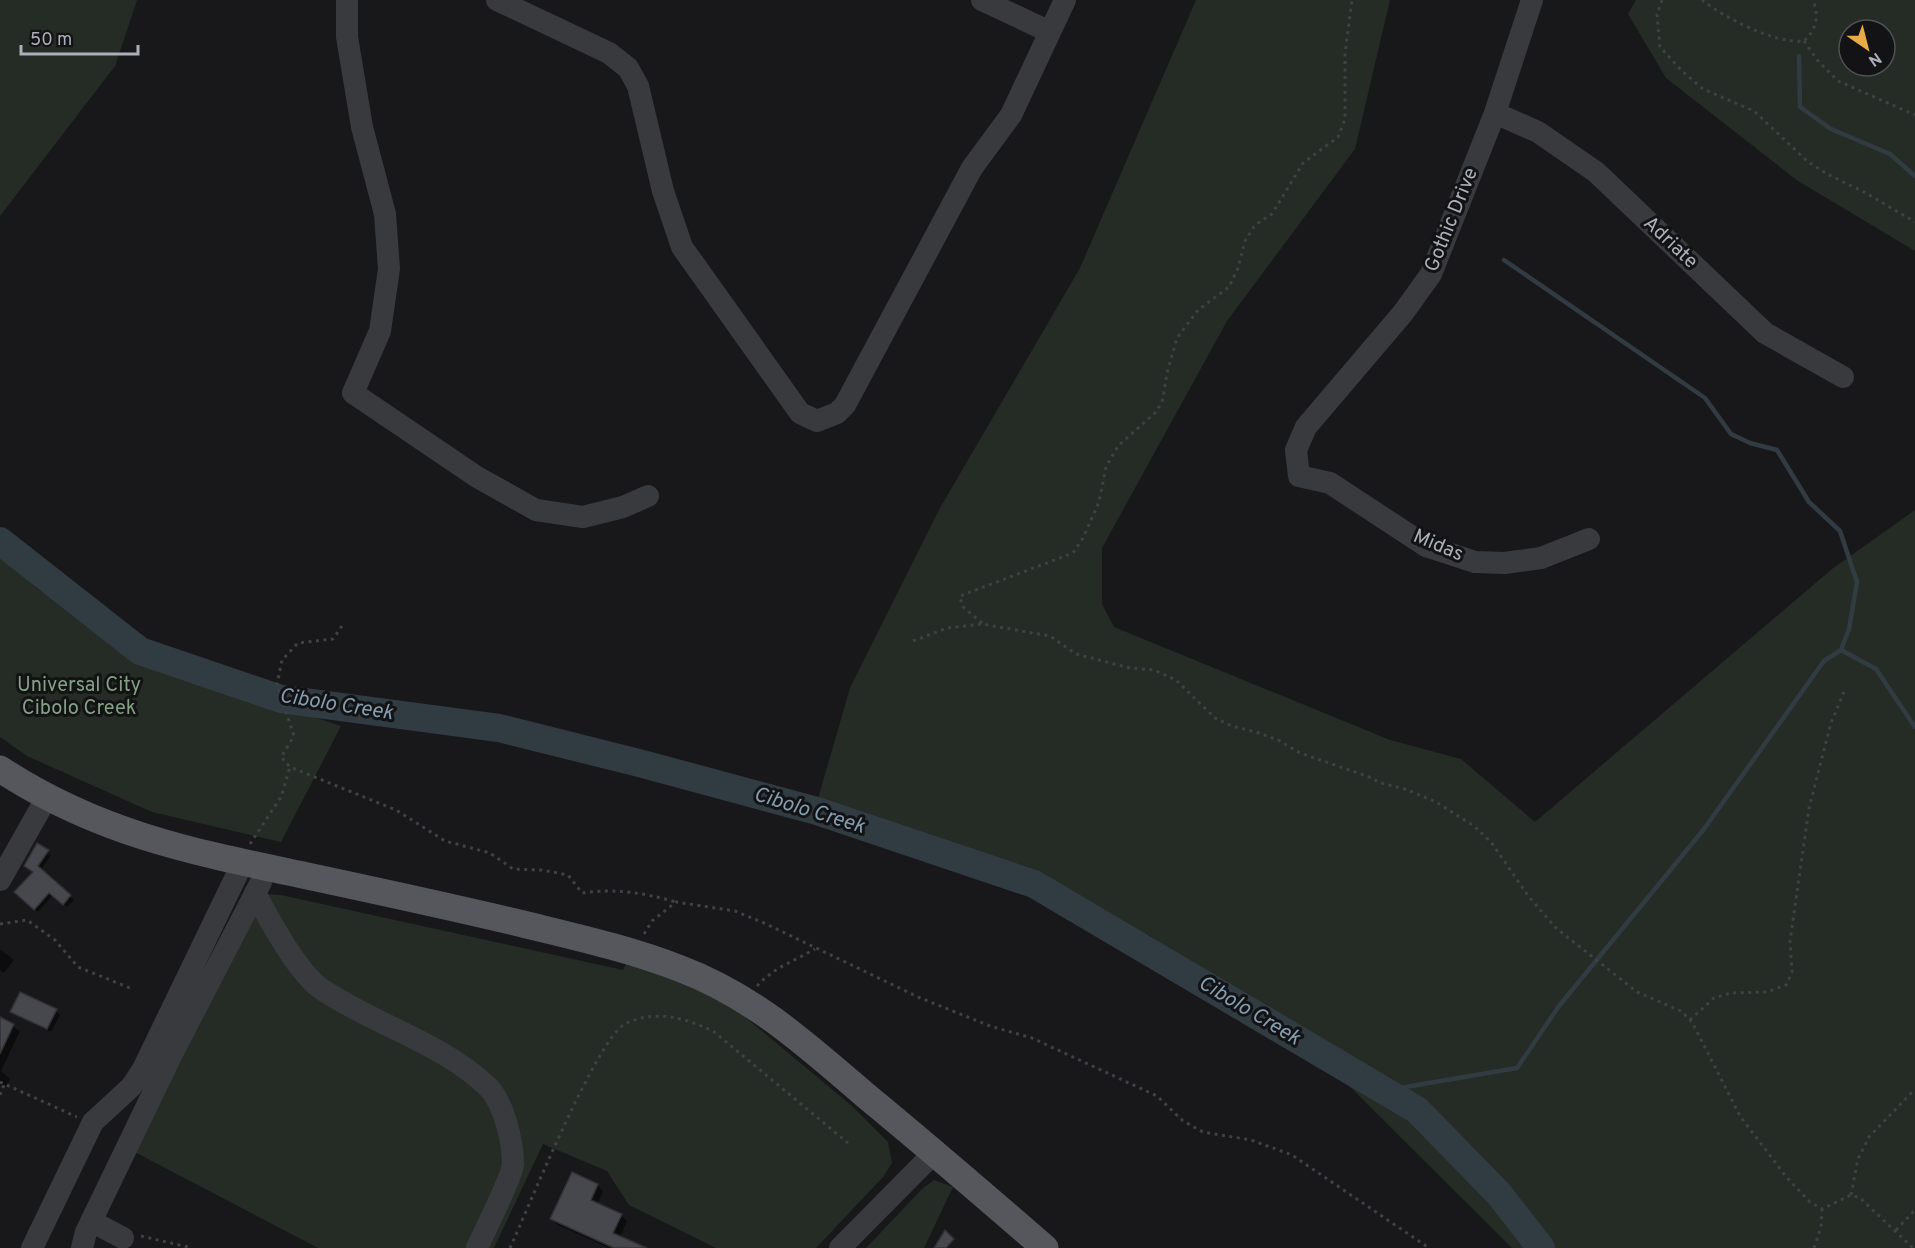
<svg xmlns="http://www.w3.org/2000/svg" width="1915" height="1248" font-family="Overpass,sans-serif">
<style>
.green{fill:#242c25;fill-rule:evenodd}
.shadow{fill:#0007}
.lines{fill:none;stroke-linecap:round;stroke-linejoin:round}
.stream{stroke:#313b42;stroke-width:4.5}
.river{stroke:#313b42;stroke-width:28}
.building{fill:#47484d;stroke:#323235;stroke-width:1.5}
.path{stroke:#3f4145;stroke-width:3;stroke-dasharray:3 4.5;stroke-linecap:butt}
.minor{stroke:#393a3e;stroke-width:22}
.major{stroke:#55575d;stroke-width:27}
.labels{text-anchor:middle;dominant-baseline:central;stroke-width:6;stroke-linejoin:round;paint-order:stroke}
.street-label{font-size:20px;fill:#abafb9;stroke:#131315}
.park-label{font-size:20px;fill:#83a284;stroke:#131315}
.water-label{font-size:21px;font-style:italic;fill:#849db1;stroke:#131315}
</style>
<rect width="100%" height="100%" fill="#18181a"/>
<path class="green" d="M0 0H137L115 66 0 216Z
M1196 0H1390L1355 149 1227 321 1102 548V604L1114 627 1390 740 1461 759 1535 822 1832 569 1915 510V1248H1512L1290 1027 1150 936 1018 871 872 819 815 809 850 688 940 508 1080 268Z
M1636 0H1915V251L1798 181 1666 78 1628 14ZM1849 30H1885V66H1849Z
M0 555 39 590 201 680 341 726 281 842 152 812 27 756 0 737Z
M255 893 281 895 623 970 627 962 727 1002 852 1106 888 1142 892 1163 883 1177 816 1248H716L629 1205 607 1171 543 1144 494 1248H318L127 1148Z
M934 1180 953 1187 924 1248H866L922 1189Z"/>
<path class="shadow" d="M37 845 51 855 41 870 74 900 67 907 53 895 38 912 16 892 34 872Z
M0 949 14 960 4 973 0 970Z
M56 1011 60 1015 51 1032 12 1012Z
M0 1019 20 1031 1 1071 10 1079 6 1087 0 1084Z
M597 1185 603 1191 597 1205 621 1215 627 1221 620 1237 644 1248H609L558 1225 552 1219Z"/>
<g class="lines">
<path class="stream" d="M1799 56 1800 107 1831 129 1890 154 1915 176
M1504 260 1705 398 1731 434 1750 443 1777 450 1809 502 1840 531 1857 582 1849 629 1841 650
M1382 1091 1517 1068 1559 1006 1704 829 1824 661 1841 650 1876 669 1915 727"/>
<path class="river" d="M0 541 140 651 281 699 499 728 639 763 817 811 1034 884 1417 1110 1499 1194 1541 1248"/>
</g>
<path class="building" d="M37 843 49 850 38 866 71 895 63 905 49 893 34 910 14 892 33 872 24 866Z
M20 992 57 1009 47 1029 10 1012Z
M0 1017 14 1024 0 1054Z
M572 1172 598 1184 591 1200 622 1214 613 1233 647 1248H614L550 1219Z
M945 1230 954 1239 946 1248H934Z"/>
<g class="lines">
<path class="path" d="M1662 0 1657 15 1660 47 1682 71 1703 89 1754 111 1807 161 1827 174 1866 193 1915 222
M1702 0C1725 18 1775 44 1804 41 1817 29 1819 16 1813 0
M1804 41 1818 61 1838 81 1915 115
M982 623 962 606 960 596 1073 553 1083 538 1099 502 1106 467 1118 446 1157 411 1163 399 1167 373 1177 338 1198 310 1229 287 1238 268 1245 241 1255 225 1272 214 1303 163 1338 137 1345 119V53L1352 0
M342 626 333 639 298 643 282 660 277 685 294 736 281 757 290 767 396 810 445 841 490 853 513 869 542 870 568 875 582 893C615 888 644 893 676 902
M913 641 947 628 982 624 1050 636 1076 654 1130 668 1154 670 1176 680 1215 718 1232 726 1256 732 1278 740 1300 753 1367 776 1381 783 1408 790 1436 802 1474 826 1491 842 1529 897 1556 928 1637 992 1681 1011 1692 1022 1740 1116 1787 1178 1810 1202 1822 1209 1851 1195 1860 1198 1913 1248
M250 844 281 797 290 767
M0 924 27 920 55 940 78 967 130 988
M644 934 652 921 676 902 735 911 764 923 918 997 990 1026 1032 1038 1157 1096 1183 1121 1203 1132 1251 1140 1292 1155 1429 1248
M757 986C773 968 794 961 815 949
M1690 1020 1714 998 1731 993 1767 992 1786 985 1792 972 1790 941 1809 808 1831 723 1844 692
M0 1082 77 1117
M0 1095 4 1085
M1851 1195 1858 1159 1869 1137 1915 1089
M1896 1230 1915 1210
M141 1236 192 1248
M510 1248C527 1211 597 1038 625 1024 655 1009 685 1018 713 1031L848 1143
M1814 1248 1821 1227 1822 1209"/>
<path class="minor" d="M347 0V37L362 127 385 214 389 269 380 331 353 393 477 477 536 510 583 517 623 507 648 496
M497 0 609 53 628 68 638 86 663 191 682 247 800 413 817 421 837 413 845 405 972 168 1011 115 1065 0
M982 0 1050 32
M1532 0 1495 113 1431 274 1403 313 1306 427 1296 450 1299 476 1330 483 1426 546 1475 562 1504 563 1541 558 1589 539
M1495 113 1538 132 1596 172 1765 333 1843 377
M0 880 47 797
M255 893C269 919 298 974 323 990 375 1025 442 1043 488 1087 504 1103 513 1142 513 1164 512 1177 484 1232 477 1248
M91 1221 123 1238
M32 1248 93 1122 131 1087 143 1069 243 862
M82 1248 86 1232 172 1054 261 882
M840 1248 935 1152"/>
<path class="major" d="M0 769C96 832 188 851 298 874 373 890 448 906 523 924 576 937 630 949 681 969 753 996 808 1046 865 1095 926 1145 985 1196 1045 1248"/>
</g>
<g class="labels">
<g class="street-label">
<text transform="translate(1452 220) rotate(-68)">Gothic Drive</text>
<text transform="translate(1670 243) rotate(43)">Adriate</text>
<text transform="translate(1438 546) rotate(23)">Midas</text>
</g>
<g class="park-label">
<text x="79" y="686">Universal City<tspan x="79" dy="23">Cibolo Creek</tspan></text>
</g>
<g class="water-label">
<text transform="translate(336 705) rotate(9)">Cibolo Creek</text>
<text transform="translate(809 811) rotate(17)">Cibolo Creek</text>
<text transform="translate(1249 1011) rotate(31)">Cibolo Creek</text>
</g>
</g>
<g transform="translate(1867 48) rotate(145)"><circle r="28" fill="#131315" stroke="#505157" stroke-width="1.5"/>
<path d="M0-4.5L10 22L0 15L-10 22Z" fill="#e7ac43"/>
<text y="-9" font-size="16" font-weight="bold" text-anchor="middle" fill="#abafb9">N</text>
</g>
<path d="M21 45v9h117v-9" fill="none" stroke="#abafb9" stroke-width="3"/>
<text x="30" y="45" font-size="18" fill="#abafb9" stroke="#131315" stroke-width="4.5" paint-order="stroke">50 m</text>
</svg>
